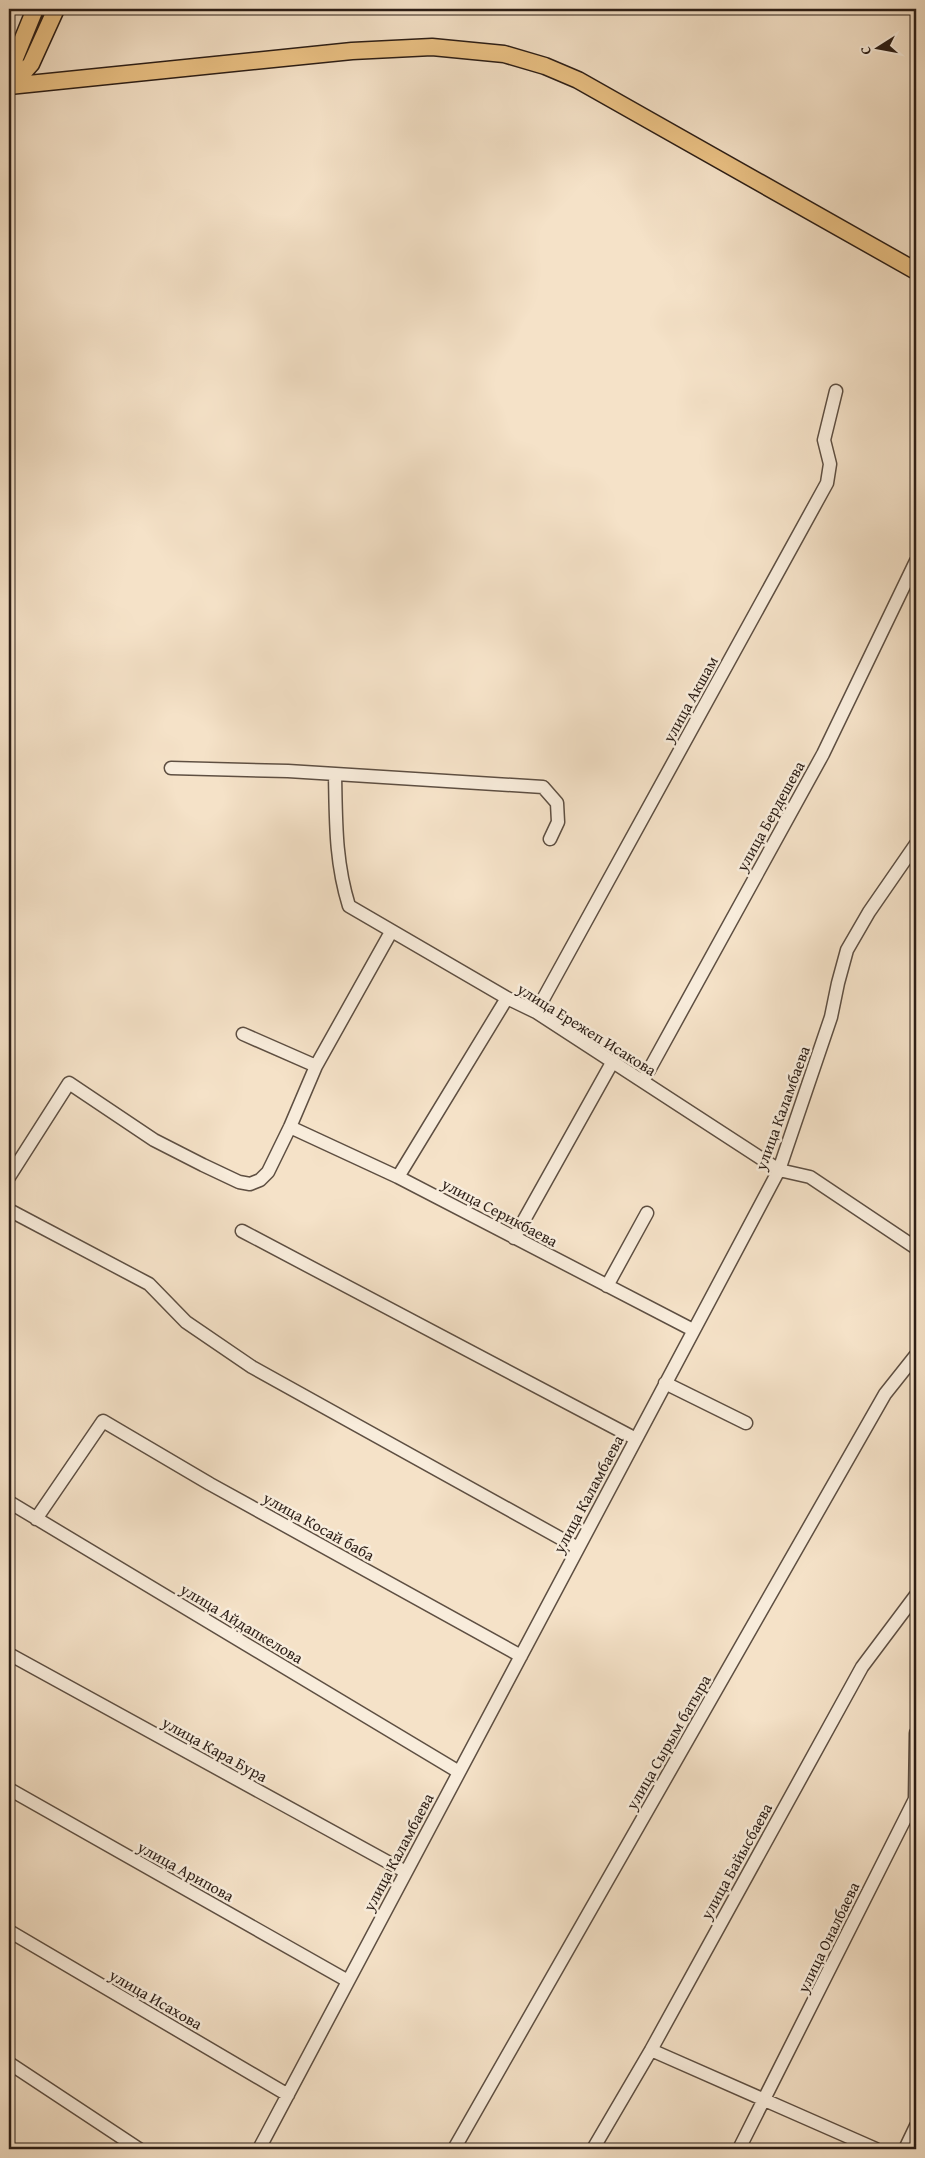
<svg xmlns="http://www.w3.org/2000/svg" width="925" height="2158" font-family="'Gentium Book Plus',serif">
<style>
.lines{fill:none;stroke-linecap:round;stroke-linejoin:round}
.minor-casing{stroke:#5e4f42;stroke-width:15}
.major-casing{stroke:#2c1e16;stroke-width:19}
.minor{stroke:#f8ecdb;stroke-width:12}
.major{stroke:#eac184;stroke-width:16}
.labels{text-anchor:middle;dominant-baseline:central;stroke-width:5;stroke-linejoin:round;paint-order:stroke}
.street-label{font-size:16px;fill:#2c1e16;stroke:#f8ecdb}
</style>
<rect width="100%" height="100%" fill="#f5e2c8"/>
<filter id="stains"><feTurbulence type="fractalNoise" baseFrequency=".004" numOctaves="4"/><feColorMatrix values="0 0 0 0 .2 0 0 0 0 .09 0 0 0 0 .02 0 0 0 .5 -.17"/></filter>
<radialGradient id="worn" r=".72"><stop offset=".6" stop-color="#630" stop-opacity="0"/><stop offset="1" stop-color="#630" stop-opacity=".3"/></radialGradient>
<g class="lines">
<g class="minor-casing">
<path id="minor" d="M171 768 288 771 543 787 557 803 558 822 550 839
M335 774C336 820 335 861 349 906L507 998 536 1012 779 1170 810 1177 916 1248
M536 1012 827 483 830 464 824 440 836 391
M243 1034 316 1066
M643 1081 823 754 916 561
M290 1127 398 1177 693 1330
M9 1177 69 1083 154 1140 203 1165 239 1182 250 1184 260 1180 268 1172 290 1127 316 1066 391 932
M398 1177 507 998
M9 1210 149 1284 186 1322 252 1367 578 1548
M242 1231 636 1439
M514 1238 613 1061
M607 1286 647 1213
M665 1383 746 1423
M9 1502 459 1772
M36 1519 103 1421 210 1484 521 1656
M9 1654 406 1872
M9 1789 348 1981
M9 1931 288 2095
M651 2050 876 2149
M9 2063 139 2149
M259 2149 779 1170 831 1017 838 983 847 950 869 912 916 844
M454 2149 885 1394 916 1355
M593 2149 651 2050 862 1667 916 1595
M739 2149 915 1799 916 1733
M905 2149 916 2126"/>
</g>
<g class="major-casing">
<path id="major" d="M12 85 31 64 56 9
M12 85 15 58 35 9
M9 86 352 51 432 47 504 54 545 66 578 80 916 271"/>
</g>
<use href="#minor" class="minor"/>
<use href="#major" class="major"/>
</g>
<g class="labels">
<g class="street-label">
<text transform="translate(690 699) rotate(-61)">улица Акшам</text>
<text transform="translate(770 816) rotate(-61)">улица Бердешева</text>
<text transform="translate(587 1029) rotate(32)">улица Ережеп Исакова</text>
<text transform="translate(782 1108) rotate(-70)">улица Каламбаева</text>
<text transform="translate(500 1212) rotate(28)">улица Серикбаева</text>
<text transform="translate(588 1494) rotate(-62)">улица Каламбаева</text>
<text transform="translate(319 1526) rotate(29)">улица Косай баба</text>
<text transform="translate(242 1623) rotate(31)">улица Айдапкелова</text>
<text transform="translate(668 1742) rotate(-60)">улица Сырым батыра</text>
<text transform="translate(215 1749) rotate(29)">улица Кара Бура</text>
<text transform="translate(398 1852) rotate(-62)">улица Каламбаева</text>
<text transform="translate(736 1861) rotate(-61)">улица Байысбаева</text>
<text transform="translate(186 1871) rotate(29)">улица Арипова</text>
<text transform="translate(828 1937) rotate(-64)">улица Оналбаева</text>
<text transform="translate(156 1999) rotate(30)">улица Исахова</text>
</g>
</g>
<rect width="925" height="2158" fill="none" stroke="#f5e2c8" stroke-width="30"/>
<rect x="10" y="10" width="905" height="2138" fill="none" stroke="#2c1e16" stroke-width="2.5"/>
<rect x="15" y="15" width="895" height="2128" fill="none" stroke="#2c1e16"/>
<g transform="translate(878 48) rotate(259)" stroke="#f8ecdb" stroke-width="4" paint-order="stroke">
<path d="M0-4L9 19L0 12L-9 19Z" fill="#2c1e16"/>
<text y="-8" font-size="14" font-weight="bold" text-anchor="middle" fill="#2c1e16">С</text>
</g>
<rect width="100%" height="100%" filter="url(#stains)"/>
<rect width="100%" height="100%" fill="url(#worn)"/>
</svg>
